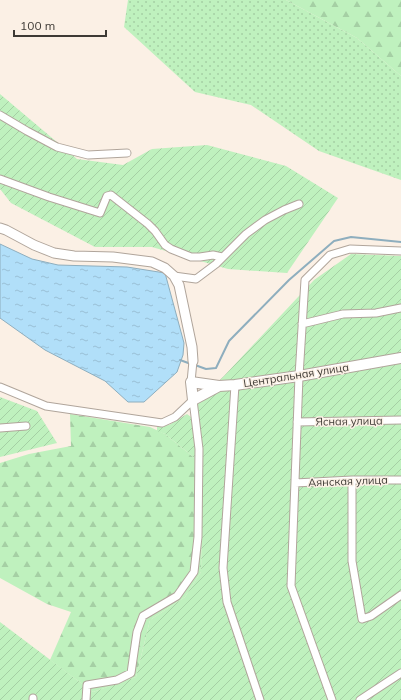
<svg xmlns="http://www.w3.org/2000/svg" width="401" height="700" font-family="Mulish,sans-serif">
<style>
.grass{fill:url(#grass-dots)}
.forest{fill:url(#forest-firs)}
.garden{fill:url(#garden-furrows)}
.water{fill:url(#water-ripples);stroke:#8eaebe}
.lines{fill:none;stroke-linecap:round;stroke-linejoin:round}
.stream{stroke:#8eaebe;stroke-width:2}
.minor-casing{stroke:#b0a59b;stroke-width:9}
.tertiary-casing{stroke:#b0a59b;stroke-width:11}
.secondary-casing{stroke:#b0a59b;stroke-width:12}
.minor{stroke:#fff;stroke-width:7}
.tertiary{stroke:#fff;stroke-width:9}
.secondary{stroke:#fff;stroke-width:10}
.labels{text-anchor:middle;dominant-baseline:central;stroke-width:3;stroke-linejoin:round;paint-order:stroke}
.street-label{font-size:11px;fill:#3e3a35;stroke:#fbf0e5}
</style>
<defs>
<pattern id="grass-dots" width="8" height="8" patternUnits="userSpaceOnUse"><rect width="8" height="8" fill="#bff1be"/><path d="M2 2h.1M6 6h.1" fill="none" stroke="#a5cfa4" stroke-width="1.8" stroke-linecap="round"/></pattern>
<pattern id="forest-firs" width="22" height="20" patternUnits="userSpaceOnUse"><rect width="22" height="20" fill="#bff1be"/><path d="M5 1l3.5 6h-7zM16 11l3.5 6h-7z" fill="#a5cfa4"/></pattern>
<pattern id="garden-furrows" width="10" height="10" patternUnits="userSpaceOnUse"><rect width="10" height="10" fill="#bff1be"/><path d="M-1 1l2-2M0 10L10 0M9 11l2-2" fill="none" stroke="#a5cfa4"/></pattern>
<pattern id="water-ripples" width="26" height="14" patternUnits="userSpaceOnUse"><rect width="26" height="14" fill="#b1dff9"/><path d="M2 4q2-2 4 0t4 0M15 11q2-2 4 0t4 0" fill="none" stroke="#99c0d6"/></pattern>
</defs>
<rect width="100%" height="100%" fill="#fbf0e5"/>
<path class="grass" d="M128 0H286L357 38 401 76V180L319 151 251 105 195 92 124 27Z"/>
<path class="forest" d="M286 0H401V76L357 38Z
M70 414 150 427 165 434 197 460 202 490 201 572 185 597 150 620 136 677 93 692 50 660 71 612 47 604 0 578V463L29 454 71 446Z"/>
<path class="garden" d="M0 94 77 159 123 165 152 149 207 145 286 166 338 198 287 273 228 269 152 247H95L11 203 0 189Z
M351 254 401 256V700H0V622L93 692 136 677 150 620 185 597 201 572 202 514 198 426V401L224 376 314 280Z
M0 397 37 411 57 443 0 457Z
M187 414 191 417 197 460 165 434 157 431V426L169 425Z"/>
<path class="water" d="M0 244 32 259 58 265 127 267 165 273 184 343 183 355 177 372 144 402H128L105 381 45 350 0 318Z"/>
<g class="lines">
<path class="stream" d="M180 360 191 364
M195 365 206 369 216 368 229 341 289 280 334 241 351 237 401 242"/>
<g class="minor-casing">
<path id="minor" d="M0 115 27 131 57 147 88 155 127 153
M0 179 49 197 100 213 107 196 111 195 148 224 155 231 165 245 171 249 191 257H200L213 255 222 257
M174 276 196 279 216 264 246 234 265 220 284 210 299 204
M302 324 343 314 376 313 401 308
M191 382 193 361
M235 385 223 568 227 602 260 700
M0 387 46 406 162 423 175 417 193 400
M297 422 401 420
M0 428 26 426
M352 480V561L362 619 371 616 401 595
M295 483 352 480H401
M33 698V700
M86 700 87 685 117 680 131 673 137 632 143 616 177 596 194 572 198 537 199 449 193 400
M332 700 291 586 299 376 305 280 330 255 350 249 401 251
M360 700 401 673"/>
</g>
<g class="tertiary-casing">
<path id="tertiary" d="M0 228 6 230 34 245 54 253 74 256 113 257 152 262 165 268 174 276 179 285 192 347 193 361"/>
</g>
<g class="secondary-casing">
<path id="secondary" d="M219 386 191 382 193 400 219 386 235 385 299 376 401 358"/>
</g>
<use href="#minor" class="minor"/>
<use href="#tertiary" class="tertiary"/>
<use href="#secondary" class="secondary"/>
</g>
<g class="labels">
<g class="street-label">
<text transform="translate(296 375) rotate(-9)">Центральная улица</text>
<text transform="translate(349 421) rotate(-1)">Ясная улица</text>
<text transform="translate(348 481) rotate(-2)">Аянская улица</text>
</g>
</g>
<path d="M14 30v6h92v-6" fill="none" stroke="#3e3a35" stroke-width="2"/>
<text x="20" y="30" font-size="12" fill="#3e3a35" stroke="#fbf0e5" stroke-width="3" paint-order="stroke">100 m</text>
</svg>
